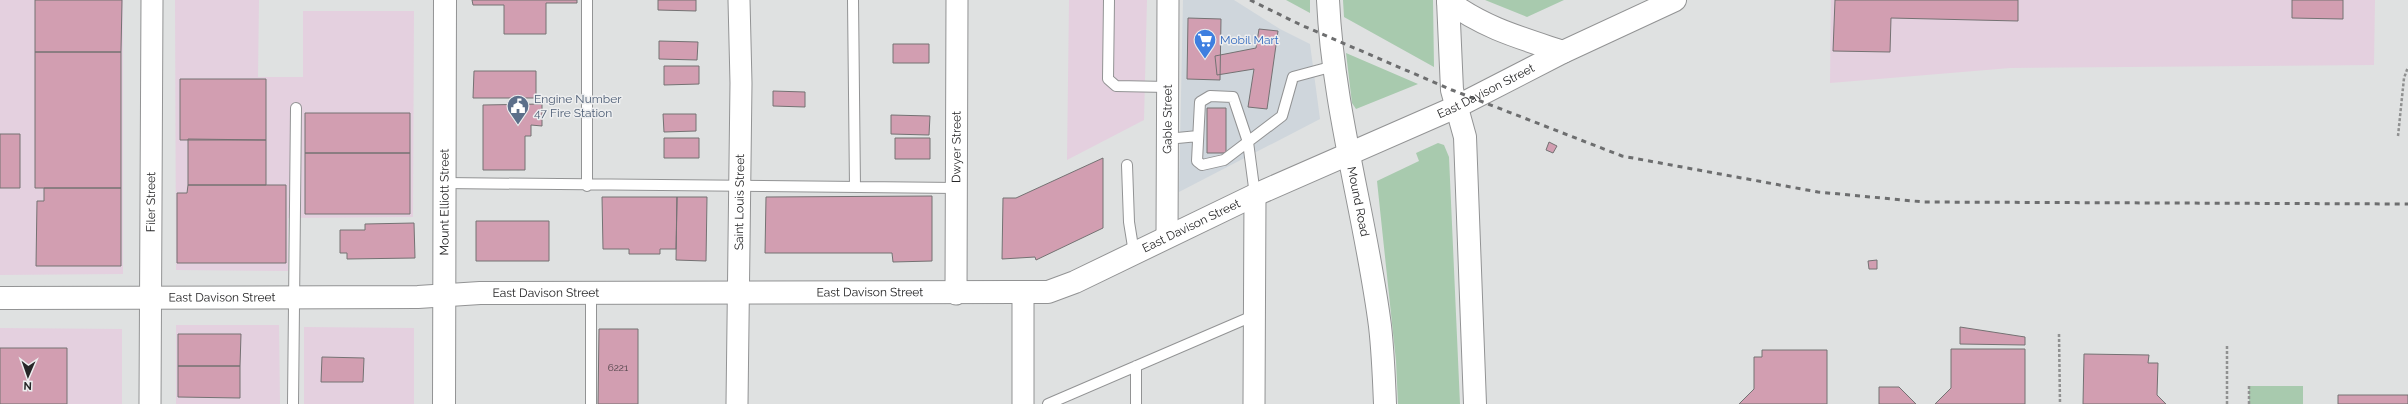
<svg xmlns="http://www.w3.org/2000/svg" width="2408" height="404" font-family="Raleway,sans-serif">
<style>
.built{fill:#cfd6dc}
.industrial{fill:#e4d0df}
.green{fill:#a8caae}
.building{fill:#d29eb1;stroke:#747273}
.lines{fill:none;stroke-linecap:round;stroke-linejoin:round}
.lane-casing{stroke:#929394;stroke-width:12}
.street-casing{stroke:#929394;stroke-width:23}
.secondary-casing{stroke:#929394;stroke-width:24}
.path{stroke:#909191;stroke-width:2.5;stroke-dasharray:3 2;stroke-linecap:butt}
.lane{stroke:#fff;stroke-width:10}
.street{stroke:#fff;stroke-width:21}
.secondary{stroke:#fff;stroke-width:22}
.rail{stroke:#6d6e6f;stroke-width:3;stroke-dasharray:5 5;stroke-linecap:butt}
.labels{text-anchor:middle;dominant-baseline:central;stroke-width:3;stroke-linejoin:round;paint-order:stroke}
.number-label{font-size:10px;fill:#51444a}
.shop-label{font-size:12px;fill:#366cbe;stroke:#edeeef;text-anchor:start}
.street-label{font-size:12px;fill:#262627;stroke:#edeeef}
.service-label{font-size:12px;fill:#4e5e75;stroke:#edeeef;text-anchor:start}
</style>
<rect width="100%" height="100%" fill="#dfe1e1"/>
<path class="built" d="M1183 0H1234L1280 29 1310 44 1320 119 1179 192Z"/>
<path class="industrial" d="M0 0H123V274L0 275Z
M175 0H259L258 77H303V11H414L413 217 288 218V271L176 270Z
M1069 0H1147L1144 120 1067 160Z
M1831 0H2375L2374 65 2010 68 1830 83Z
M176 325H279L280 404H176Z
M304 327 414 328V404H304Z
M0 328 122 329V404H0Z"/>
<path class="green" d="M1286 0H1310V13Z
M1343 0H1433L1434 67 1344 17Z
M1485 0H1564L1527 17Z
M1346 53 1418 84 1356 109 1352 103Z
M1438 143 1444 145 1449 157 1460 404H1398L1396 361 1377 181 1419 161 1416 153Z
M2249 386H2303V404H2249Z"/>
<path class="building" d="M35 0H122L121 52H35Z
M472 0H577V3H546V34H504V5H473Z
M658 0H696V11L658 10Z
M1835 0H2018V21L1891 18 1890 52 1833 51Z
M2292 0H2343V19L2292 18Z
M1188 18 1221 19 1220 80 1187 79Z
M1259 29 1278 31 1267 109 1248 107 1254 69 1217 75 1215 56 1256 48Z
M659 41 698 42 697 60 659 59Z
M893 44H929V63H893Z
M35 52H121V188H35Z
M664 66H699V84L664 85Z
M474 71H536V98H473Z
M180 79H266V140H180Z
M773 91 805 92V107L773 106Z
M542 104V126L531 125V136H525V170H483V105Z
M1207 108H1226V153H1207Z
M305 113H410V153H305Z
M663 114H696V131L664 132Z
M891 115 930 116 929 135 891 134Z
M0 134H20V188H0Z
M664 138H699V158H664Z
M895 138H930V159H895Z
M188 139 266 140V185H188Z
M1549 142 1557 146 1553 153 1546 150Z
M305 153H410V214H305Z
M1103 158V228L1036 260 1035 257 1002 259 1003 198H1016Z
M188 185H286V263H177V193H187Z
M44 188H121V266H36L37 201H44Z
M932 196V261L893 262 892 253H765L766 197Z
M602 197H677L676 249H660V254H629V249H603Z
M677 197H707L706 261 676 260Z
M476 221H549V261H476Z
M414 223 415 258 347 259V253H340V230H365V224Z
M1877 260V269H1869L1868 261Z
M1960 327 2025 337V345L1960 344Z
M599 329H638V404H598Z
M178 334H241L240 366H178Z
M0 348H67V404H0Z
M1951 349H2025V404H1935L1951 388Z
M1762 350H1827V404H1739L1754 389V357H1762Z
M2084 354 2149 355 2148 363H2158L2157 395 2166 404H2083Z
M322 357 364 358 363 382H321Z
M178 366H240V398L178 397Z
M1879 387H1899L1916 404H1879Z
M2338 395H2408V404H2338Z"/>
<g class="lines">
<g class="lane-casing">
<path id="lane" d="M853 0 855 187
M1109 0 1108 79 1116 86 1168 87
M1167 139 1198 136
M1127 165 1129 222 1134 253
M445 183 957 188
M587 186V0
M1255 195 1248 142 1233 97 1210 96 1200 102 1197 161 1202 165 1224 160 1282 116 1293 77 1334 66
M293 404 296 108
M591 404V293
M1048 404 1255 315
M1136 404V366"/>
</g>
<g class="street-casing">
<g id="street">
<path id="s1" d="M1167 237 1168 0"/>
<path id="s2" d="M956 294 957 0"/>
<path id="s3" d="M150 404 152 0"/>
<path id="s4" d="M737 404 741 83 739 0"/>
<path d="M1023 404V293"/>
<path d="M1254 404 1255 195"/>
</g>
</g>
<g class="secondary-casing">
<g id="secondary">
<path id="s5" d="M1328 0C1333 110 1366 217 1380 326 1383 352 1384 378 1385 404"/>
<path d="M1448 0 1452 90 1465 137 1475 404"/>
<path d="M1448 1C1484 28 1521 38 1563 52"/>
<path id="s6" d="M0 298 418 297 480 293 1048 292 1075 282 1255 195 1456 107 1563 52 1675 0"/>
<path id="s7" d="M444 404 445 0"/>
</g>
</g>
<path class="path" d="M2398 136 2404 78 2408 67
M2059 334 2060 404
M2249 386V404
M2227 404V345"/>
<use href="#lane" class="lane"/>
<use href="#street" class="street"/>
<use href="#secondary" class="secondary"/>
<path class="rail" d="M1250 0 1301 25 1452 90 1622 156 1818 192 1924 202 2408 204"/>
</g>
<defs>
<g id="supermarket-pin" transform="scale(1.15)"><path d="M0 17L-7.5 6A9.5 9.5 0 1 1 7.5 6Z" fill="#3f7fe0" stroke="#edeeef"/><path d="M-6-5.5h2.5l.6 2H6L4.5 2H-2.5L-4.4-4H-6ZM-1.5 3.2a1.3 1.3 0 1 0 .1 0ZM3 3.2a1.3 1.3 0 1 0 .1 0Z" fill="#fff"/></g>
<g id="civic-pin" transform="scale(1.15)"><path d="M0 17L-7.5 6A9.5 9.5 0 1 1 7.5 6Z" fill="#5c6f8a" stroke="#edeeef"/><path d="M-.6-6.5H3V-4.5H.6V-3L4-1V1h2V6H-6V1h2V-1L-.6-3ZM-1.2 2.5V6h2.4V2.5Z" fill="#fff"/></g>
</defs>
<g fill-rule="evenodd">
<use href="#supermarket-pin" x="1205" y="40"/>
<use href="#civic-pin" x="518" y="106"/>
</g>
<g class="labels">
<g class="number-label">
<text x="618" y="367">6221</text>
</g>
<g class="shop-label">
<text x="1220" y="40">Mobil Mart</text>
</g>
<g class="street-label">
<text stroke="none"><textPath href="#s6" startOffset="1530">East Davison Street</textPath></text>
<text stroke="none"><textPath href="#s1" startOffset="118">Gable Street</textPath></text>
<text stroke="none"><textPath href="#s2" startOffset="147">Dwyer Street</textPath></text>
<text stroke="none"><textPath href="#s3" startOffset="202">Filer Street</textPath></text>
<text stroke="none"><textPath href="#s7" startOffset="202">Mount Elliott Street</textPath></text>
<text stroke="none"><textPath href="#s4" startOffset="202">Saint Louis Street</textPath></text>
<text stroke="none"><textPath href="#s5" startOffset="204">Mound Road</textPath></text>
<text stroke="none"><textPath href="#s6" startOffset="1206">East Davison Street</textPath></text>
<text stroke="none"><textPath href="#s6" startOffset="546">East Davison Street</textPath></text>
<text stroke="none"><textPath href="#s6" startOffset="870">East Davison Street</textPath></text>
<text stroke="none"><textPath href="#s6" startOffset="222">East Davison Street</textPath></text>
</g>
<g class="service-label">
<text x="534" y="99">Engine Number<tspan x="534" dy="14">47 Fire Station</tspan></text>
</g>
</g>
<g transform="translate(28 376) rotate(182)" stroke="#edeeef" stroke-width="3" paint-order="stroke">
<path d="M0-3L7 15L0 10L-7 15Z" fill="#262627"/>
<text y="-6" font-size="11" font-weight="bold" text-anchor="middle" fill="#262627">N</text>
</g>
</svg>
